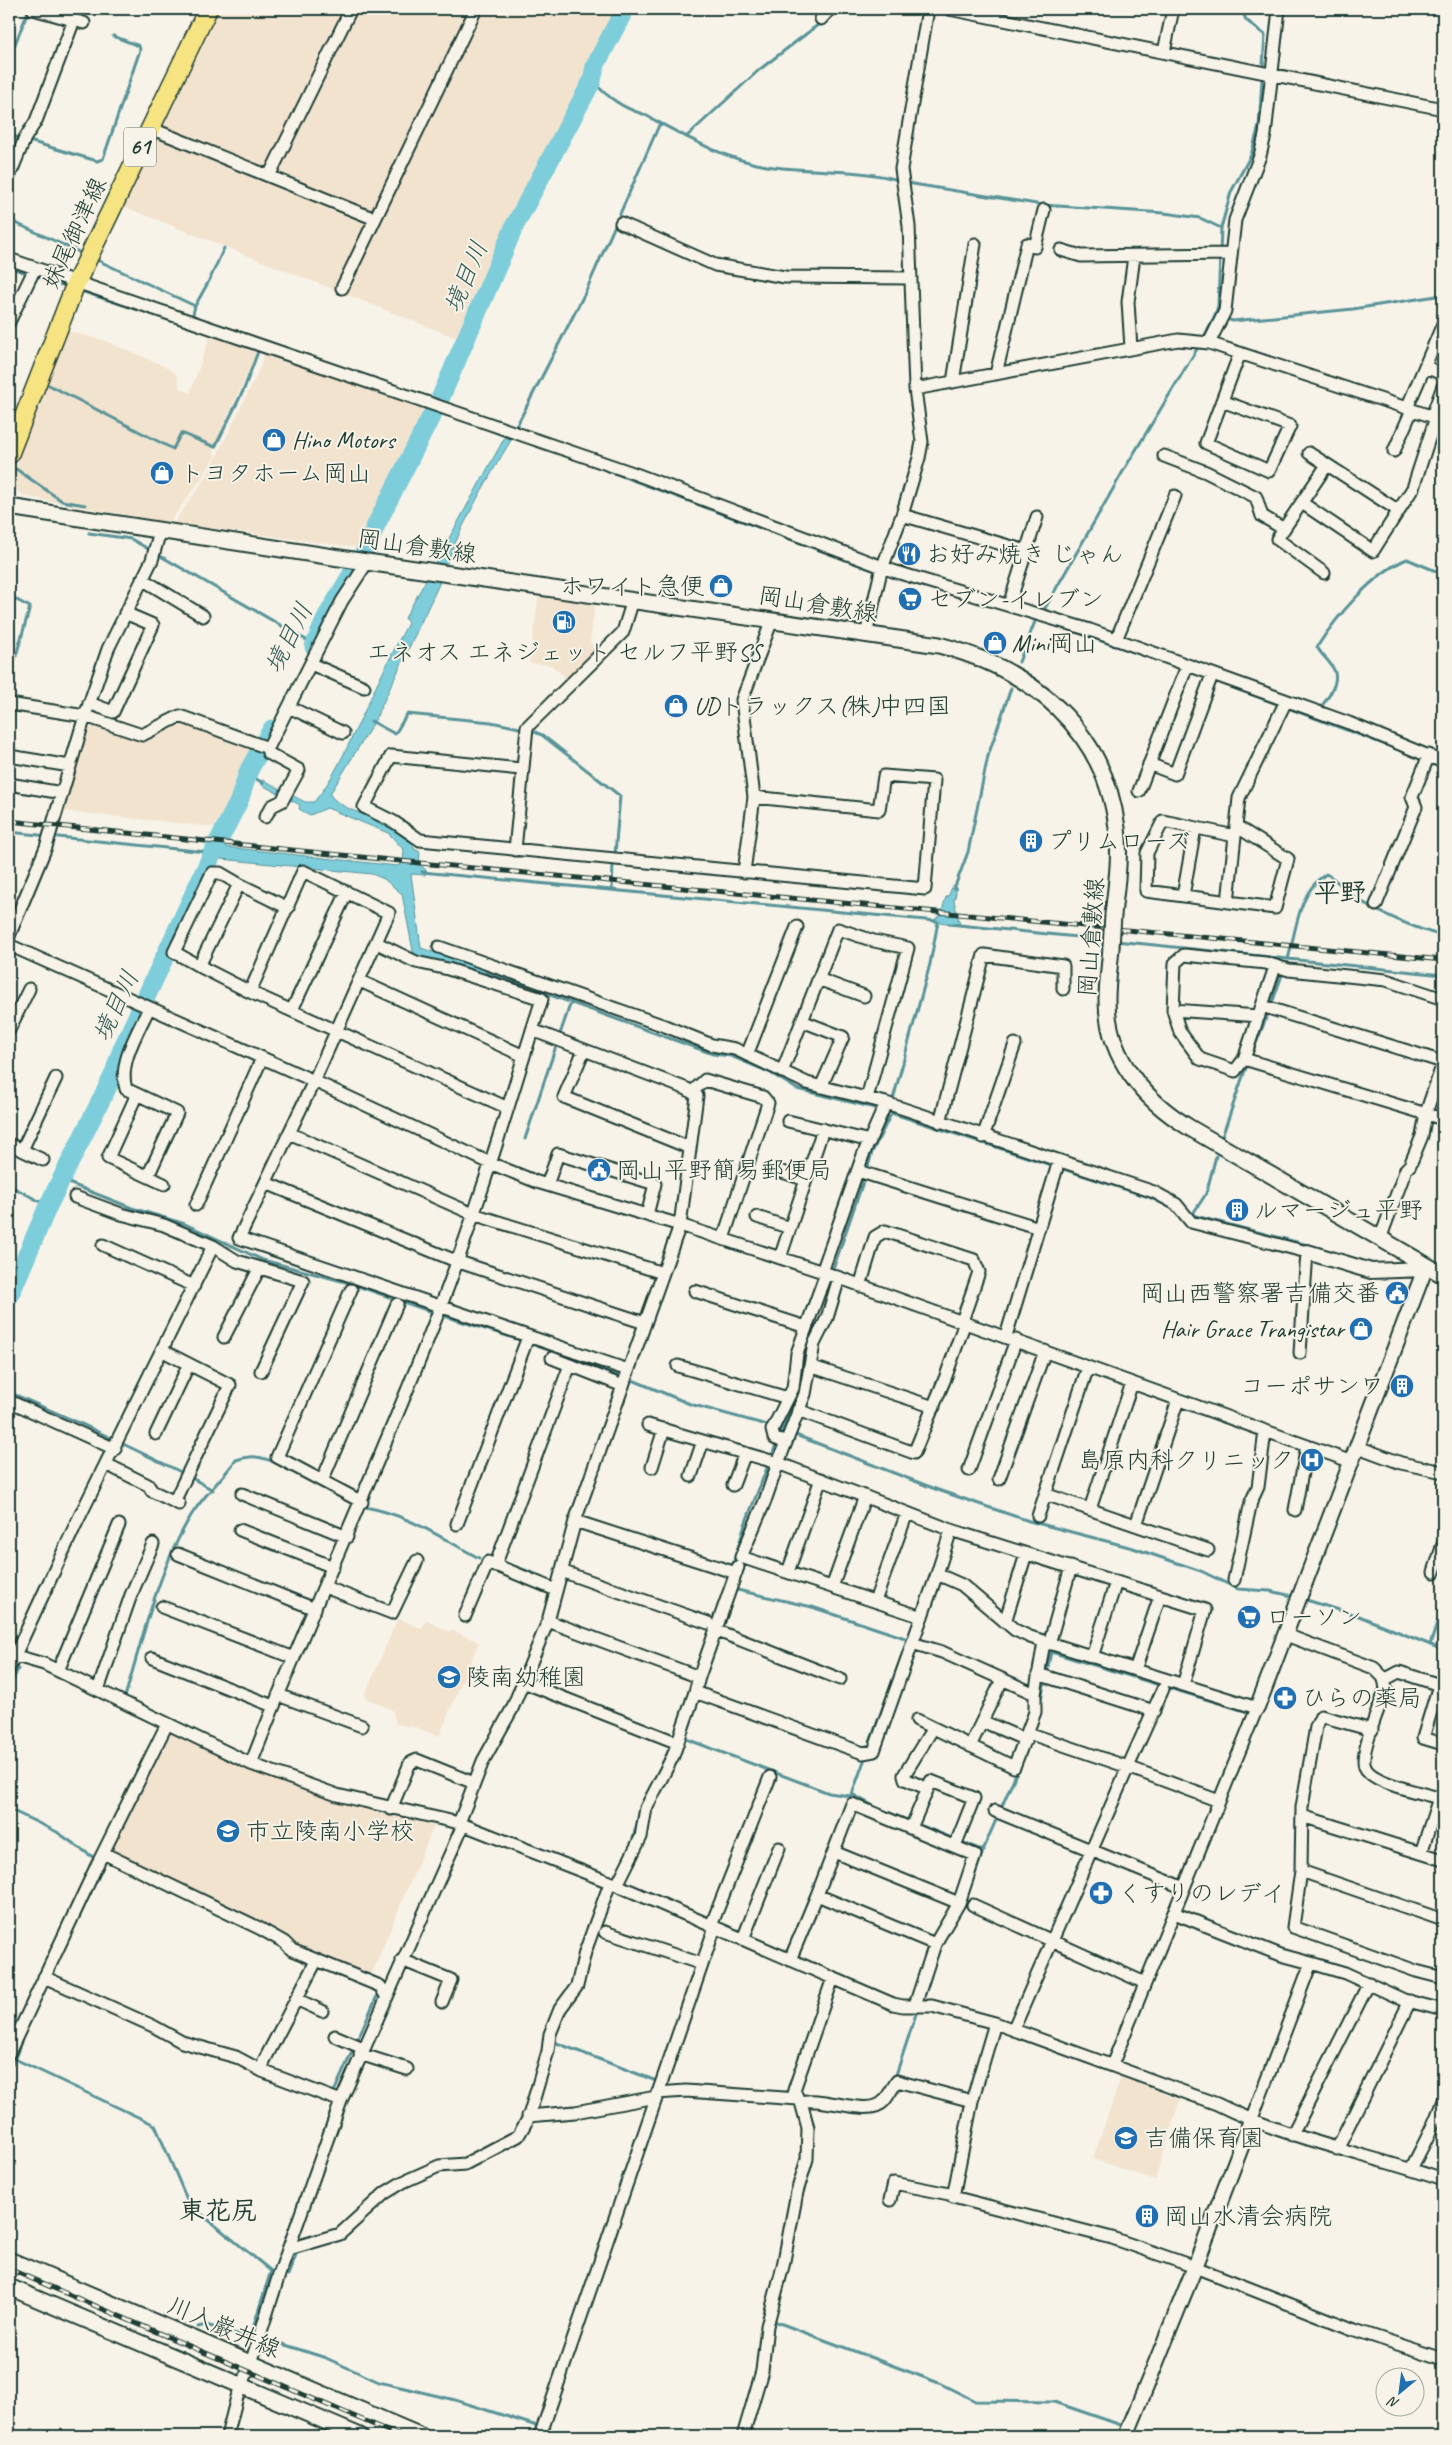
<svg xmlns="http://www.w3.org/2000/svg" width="1452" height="2445" font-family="Caveat,'Klee One',sans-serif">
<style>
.built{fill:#f2e3cf}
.water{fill:#7ecddb;stroke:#589398}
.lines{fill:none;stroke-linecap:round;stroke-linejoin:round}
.stream{stroke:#589398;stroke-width:3}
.river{stroke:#7ecddb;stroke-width:19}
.minor-casing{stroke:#1f3d34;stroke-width:15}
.tertiary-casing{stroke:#1f3d34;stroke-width:18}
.secondary-casing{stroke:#1f3d34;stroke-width:19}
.primary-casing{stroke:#1f3d34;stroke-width:21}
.minor{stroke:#f7f3e8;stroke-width:11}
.tertiary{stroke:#f7f3e8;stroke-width:14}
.secondary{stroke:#f7f3e8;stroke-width:15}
.primary{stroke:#f6e381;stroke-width:18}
.rail-casing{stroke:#1f3d34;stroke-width:5}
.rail{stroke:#f7f3e8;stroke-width:3;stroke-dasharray:9;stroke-linecap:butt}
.secondary-bridge-casing{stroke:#1f3d34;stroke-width:19;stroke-linecap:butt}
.secondary-bridge{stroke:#f7f3e8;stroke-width:15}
.labels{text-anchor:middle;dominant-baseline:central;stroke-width:4;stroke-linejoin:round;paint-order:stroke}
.shield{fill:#f7f3e8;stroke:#60746a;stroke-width:1}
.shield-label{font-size:22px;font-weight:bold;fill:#1f3d34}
.street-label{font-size:24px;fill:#1f3d34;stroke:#f7f3e8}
.poi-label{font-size:24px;fill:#1f3d34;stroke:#f7f3e8;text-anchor:start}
.water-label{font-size:25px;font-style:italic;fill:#325a55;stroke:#f7f3e8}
.quarter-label{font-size:26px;font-weight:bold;fill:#1f3d34;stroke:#f7f3e8}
</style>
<rect width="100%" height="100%" fill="#f7f3e8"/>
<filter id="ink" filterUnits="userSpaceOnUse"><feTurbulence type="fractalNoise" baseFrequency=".02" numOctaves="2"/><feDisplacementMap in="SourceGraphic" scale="10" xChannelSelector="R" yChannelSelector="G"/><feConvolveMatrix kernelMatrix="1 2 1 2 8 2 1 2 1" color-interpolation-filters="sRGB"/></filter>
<g filter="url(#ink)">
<path class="built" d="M217 9H620L589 68 586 82 542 161 459 339 122 206Z
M67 331 103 340 162 365 176 374 180 388 190 393 210 336 255 350 257 353 213 448 215 456 206 472 169 523 27 497 15 490 13 476Z
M265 351 431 408 360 548 174 523 208 474 260 368Z
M539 595 595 603 590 642 596 648 568 680 551 665 529 663Z
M98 724 143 740 180 724 251 748 239 770 235 792 214 827 63 811 87 730Z
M398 1618 422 1629 426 1620 450 1632 452 1630 479 1642 439 1736 415 1727 396 1724 392 1710 364 1697Z
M171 1733 245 1769 362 1809 434 1825 370 1978 293 1947 110 1852Z
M1121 2077 1180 2100 1155 2180 1093 2159Z"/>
<path class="water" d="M505 437H513C485 483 457 531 440 582L374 722 330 794C336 808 379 819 393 827 400 831 406 836 412 841L414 849 420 852 419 864 426 870 425 875 411 874 421 948 490 971 488 977 451 964 414 956 402 894 384 879 372 874 211 858 216 846 397 866 403 863 404 850 388 833 327 808 310 815 299 809 300 805 262 785 260 782 263 780 305 802H314C334 778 346 749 360 721 375 688 391 655 408 623L405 618Z
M953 885 957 888 954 901 960 925 933 921 941 914 946 897H948Z"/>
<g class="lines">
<path class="stream" d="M189 9 197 12
M9 59 29 9
M592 81C608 97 622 108 643 114 683 135 723 159 767 166 810 173 860 168 901 181
M9 135 97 161 103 159 140 50 139 46 113 36
M686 137 759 70 823 21
M907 183 1043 205 1164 213 1200 218 1221 228
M9 220 79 252
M97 260 195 306
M9 267 68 287
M78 290 196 329
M192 318 195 306 210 279 224 248
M1223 318 1233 321 1353 309 1443 295
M1203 339 1215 315 1218 306 1221 228 1231 192 1251 155 1259 126 1265 35 1246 20 1242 9
M49 385 173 449 181 433 215 447 244 389 259 349
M483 427 510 438
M515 429 586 291 660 123
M579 460 878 572
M16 469 62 501 85 505
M89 533 131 539 315 645
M884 574 961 597
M9 596 30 607 9 680
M1045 608 1125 468 1200 344
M1064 628 1183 669
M1019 662 1036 619
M1191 672 1384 744
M1319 709C1327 700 1340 682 1334 670 1330 661 1322 656 1317 647 1336 617 1373 573 1407 559L1443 574
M371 721 395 734 407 714 491 722 524 729
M530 730 542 735 620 796 615 854
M248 774 263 783
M9 832 216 853
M422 872 936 921
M954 889 968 852 988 756 1011 688
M612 890 613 864
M949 924 1107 940
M1116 941 1443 975
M1286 966C1296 936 1296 893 1326 874 1337 879 1343 889 1353 896 1376 912 1416 929 1443 936
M486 972 713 1054 731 1056 769 1072 797 1089 879 1109
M1271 1006 1283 972
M559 1037 571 1002
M892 1103 930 964 938 922
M885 1111 1149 1197 1175 1210
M1222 1137 1244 1073 1269 1011
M525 1139 557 1043
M867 1170 872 1152 892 1112
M61 1180 132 1208 185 1224 263 1260 349 1283 435 1313
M9 1185 48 1206
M1188 1214 1308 1245
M1192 1215 1206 1194 1216 1156
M832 1272 865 1176
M1441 1295 1443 1299
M441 1315 523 1341
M529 1343 635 1381 690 1404 771 1426
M9 1392 84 1425 183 1473 213 1490
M793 1434 938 1490 1029 1521 1133 1548 1201 1571 1238 1589 1270 1591 1297 1597
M365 1507C410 1515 441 1538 479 1558
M514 1566 538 1575
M726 1586 746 1522 799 1386 806 1345 828 1285
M733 1589 812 1607 908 1639 870 1742
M1303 1599 1359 1616 1443 1650
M1430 1645 1443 1606
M9 1688 18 1669
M1040 1704 1051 1652 1248 1712
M683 1711 707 1639
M174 1722V1721L125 1697C142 1639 160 1565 192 1514 204 1495 223 1478 236 1460 243 1458 249 1456 256 1457 275 1458 318 1486 338 1495
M681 1737 829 1793 850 1796 852 1794 877 1808 984 1851
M655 1778 670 1748
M852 1794 864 1761
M9 1809 57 1832 97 1860
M632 1843 641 1806
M965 1902 986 1843 1018 1769
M79 1917 107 1857
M937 1955 944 1940
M925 1994 931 1975
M554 2042 659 2082
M15 2059 155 2125 189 2204 271 2271
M9 2069 15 2059 24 2033
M293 2077 334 2092 377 1996 376 1988
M895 2078 916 2014
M807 2104 814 2126 812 2156
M774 2319 785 2279
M774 2321 939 2383 975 2401 1054 2402 1121 2425
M198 2327 206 2325 247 2337 251 2334 271 2271 288 2275 297 2252
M251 2334 326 2358 379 2382 455 2400 540 2427
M546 2429 570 2436
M1136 2435 1140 2436"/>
<path class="river" d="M314 647 327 616 366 550 376 525 440 399 515 225 592 81 595 66 625 9
M9 1297 48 1206 113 1076 122 1049 216 846 239 801 249 770 272 729"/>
<g class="minor-casing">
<path id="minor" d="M33 9 84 23
M949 9 1443 109
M821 19 830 9
M1164 52 1173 9
M150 128 375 219
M269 176 351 9
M9 177 25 138 36 121 74 20
M621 223 715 265 785 277 910 278
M1061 250 1081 256 1229 254
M9 259 633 473 893 571 1090 630 1349 723 1443 762
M342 288 476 9
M9 322 35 268
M1209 343 1225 311 1235 220 1260 156 1265 135 1279 9
M1131 348 1128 302 1134 256
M1425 367 1443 374
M996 374 1027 244 1035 247 1044 210
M953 382 975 244
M915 389 1178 340 1209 343 1443 420
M1222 401 1290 426 1269 471 1206 443 1240 353
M1407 408 1443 324
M1432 416 1443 386
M1394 451 1412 410
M1309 453 1399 511
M1164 456 1206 472 1256 497 1262 516 1284 529
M1302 503 1373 551 1413 488 1436 417
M902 515 1026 551
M1324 573 1277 539 1327 465
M142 579 203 616
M1009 605 1037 517
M866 635 881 571 902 515 919 458 922 442 915 389 909 226 901 169 928 9
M1116 640 1175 496
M311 664 364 687
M89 703 113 712 153 625 125 613
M9 704 85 716 142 735 180 716 268 748 342 601 368 561
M289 707 343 733
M9 756 70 766
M1149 764 1175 774 1212 675
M521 769 391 756 364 807 394 822 420 840 925 889 934 780 884 776 879 810 754 797
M9 784 62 793
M1139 791 1187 666
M265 817 272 806 282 801 299 770 268 753V748
M1235 836 1163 821 1147 853 1146 891 1275 908 1288 859 1236 826
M515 850 527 727 623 632 633 600
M744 872 754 797 742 700 772 620
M1183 896 1195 828
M1228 902 1239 798 1286 701
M1376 905 1416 807 1412 797 1429 755
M288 908 239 884 199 966 250 992 508 1108
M9 936 46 847 85 716 108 649 152 560 160 531
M9 945 314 1081 490 1163 537 1182 680 1225 826 1273 1352 1462
M439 947 665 1026 712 1045 735 1049 807 1083 886 1103 1154 1192 1176 1204 1191 1222 1307 1252 1300 1353
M199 966 174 952 212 873H220L239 884
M1275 967 1244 1059 1235 1071 1200 1059 1180 1032 1173 1010 1175 963 1184 955 1266 963 1289 970 1386 980 1443 999
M818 979 864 996
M360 981 524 1056
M250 992 303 871 389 913 314 1081 239 1238 628 1370
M1262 1006 1443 1062
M292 1010 347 892
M1173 1010 1259 1016
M802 1021 843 1037 821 1087
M9 1030 29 989
M584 1050 564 1097 690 1148
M747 1055 797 927
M1244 1059 1443 1119
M782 1072 838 929 874 941 908 948 867 1098
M692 1092 705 1080 763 1097 768 1103 723 1239
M137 1094 108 1158 164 1184
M788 1121 870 1141
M940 1122 984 955 1063 966V989
M289 1133 473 1214 663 1273
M983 1137 1015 1044
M9 1144 43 1160
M22 1150 56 1078
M773 1169 806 1180
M858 1171 1039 1228
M148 1176 177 1113 126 1089C118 1063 138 1032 149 1008
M266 1183 456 1261 645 1323
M547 1185 558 1154 655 1184 647 1215
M75 1197 121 1214 164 1225 213 1246 237 1261 303 1281 261 1371
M196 1205 262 1058
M757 1217 790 1228
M1380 1239 1406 1169 1410 1165 1422 1136 1426 1113 1443 1063
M103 1245 194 1286
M780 1258 823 1129
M822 1272 863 1155 886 1103
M860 1286 875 1237 885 1231 974 1260 979 1272 962 1321
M351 1290 277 1457 362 1502
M695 1291 806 1327
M1006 1336 1059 1161
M224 1337 259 1269
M163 1351 230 1385 174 1502
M552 1358 623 1386
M678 1366 788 1398
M810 1366 934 1407
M9 1401 115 1449
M798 1410 914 1453 946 1376 965 1322
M648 1425 778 1463 805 1394 814 1344 827 1318 839 1278
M156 1434 189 1364
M786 1443 774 1438 772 1430 793 1388 797 1353 826 1273
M1358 1447 1401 1463 1443 1472
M106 1464 148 1485 152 1491 179 1504
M652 1467 664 1429
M969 1470 1016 1340
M691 1476 703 1441
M999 1479 1045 1351
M322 1481 397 1304
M733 1485 745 1453
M242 1494 347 1537
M1045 1494 1208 1550
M1090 1509 1132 1383
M1295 1510 1307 1446
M1038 1516 1088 1367
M575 1521 736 1573
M457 1524 528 1337
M1136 1525 1178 1400
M240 1530 333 1567
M178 1554 315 1609
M495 1566 570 1365
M561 1571 708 1623
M788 1572 821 1479
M1434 1572 1443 1544
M937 1574 962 1585 1015 1630 1030 1637 1257 1708 1112 2065
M1234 1580 1251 1502 1258 1487 1265 1431
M325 1587 392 1613 417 1561
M832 1587 865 1496
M875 1601 907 1513
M162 1607 294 1658
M465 1616 488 1562 556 1590
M922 1617 741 1557 765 1501 778 1463 951 1530 1205 1610 1183 1685
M548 1621 699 1677 695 1692 863 1753 874 1751 937 1574 951 1530
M1005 1622 1026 1554
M715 1630 840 1679
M1286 1635 1374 1668 1384 1678 1386 1689C1380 1705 1359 1754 1365 1767 1372 1784 1426 1794 1443 1799
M912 1643 942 1652 1035 1694
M1049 1644 1071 1567
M9 1654 44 1664 251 1764 337 1795 459 1823 617 1885 893 2004 903 2006H932L995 2023 1217 2104C1289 2140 1368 2154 1443 2180
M1092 1657 1116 1582
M152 1658 273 1706
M9 1668 76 1524 213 1246
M1135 1670 1160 1596
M58 1671 119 1525
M1038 1674 1154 1711
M699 1677 738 1567
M1384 1680 1399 1672 1443 1686
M523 1682 678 1743
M1439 1685 1423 1738 1443 1744
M98 1690 131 1595 153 1544
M278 1695 362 1726
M917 1720 1014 1767 1035 1712V1694L1044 1642
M982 1721 1026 1740
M1372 1730 1321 1716 1316 1727 1302 1807 1301 1871 1293 1927 1416 1971 1443 1978
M1028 1733 1128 1767 1163 1689
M970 1746 1002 1680
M251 1764C310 1610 381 1462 440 1308 479 1207 509 1102 542 999L448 969 416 962 377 943
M926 1788 905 1779 904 1775 933 1728
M852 1804 975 1855 959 1903 935 1944 817 1895Z
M391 1809 410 1763 417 1760 474 1783
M995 1811 1184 1888
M1302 1816 1443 1860
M459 1823 483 1761 512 1709 548 1621 575 1521 680 1225 697 1096 687 1089 532 1030
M911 1828 931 1781 974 1798 955 1846
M834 1852 959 1903
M103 1853 259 1928 284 1942 292 1950 380 1986 386 1996
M1421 1853 1439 1798
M1301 1871 1443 1920
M617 1885 641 1837 646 1808 673 1756 695 1692
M973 1905 1145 1983
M1174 1913 1281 1955 1311 1963 1251 2121
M711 1926 770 1777
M605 1932 702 1964
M743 1939 779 1848
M402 1960 451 1980 442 2002
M790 1960 817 1895
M1311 1963 1345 1973 1404 2000 1443 2010
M44 1977 153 2026 182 2042 236 2057 262 2071 341 2101
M296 1999 322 2011
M915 2005 935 1944
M995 2023 972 2101 953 2197 1112 2238 1195 2267 1355 2330 1443 2359
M1013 2030 1128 1767 1219 1801
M335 2036 363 2048
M9 2053 97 1865 167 1724
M360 2054 407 2069
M262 2071 264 2061 314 1965
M657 2093 686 2091 798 2099 801 2102C821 2095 869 2118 884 2101 889 2095 893 2087 897 2081L972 2101
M798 2099 794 2090 833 1978
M528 2116 575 2112 656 2097
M1292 2135 1369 1983
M1337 2149 1410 2001
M1411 2169C1423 2145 1435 2125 1443 2100
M890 2200 894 2183 954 2195
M289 2249 340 2234 385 2193 403 2182 439 2166 465 2164 518 2136 528 2119 548 2051 550 2034 560 2009 577 1986 585 1952 610 1883
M227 2436 237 2397 251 2363 279 2275 341 2101 463 1825
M540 2436 715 1927
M743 2436 762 2371 767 2326 783 2266 797 2192 807 2159 808 2128 801 2102"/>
</g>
<g class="tertiary-casing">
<path id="tertiary" d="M1257 1708 1425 1269 1371 1271 1307 1252
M1126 2436 1195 2267 1251 2121"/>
</g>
<g class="secondary-casing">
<path id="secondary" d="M9 507 346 559 939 645C1031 669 1105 729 1117 828 1121 857 1116 887 1113 915
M1111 947C1110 964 1107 982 1107 1000 1107 1058 1144 1100 1190 1128L1443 1275
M9 2260 421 2436
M9 2287 360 2436"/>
</g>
<g class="primary-casing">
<path id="primary" d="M9 455 76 283 208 9"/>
</g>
<use href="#minor" class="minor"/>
<use href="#tertiary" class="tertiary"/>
<use href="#secondary" class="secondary"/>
<use href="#primary" class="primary"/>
<g class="rail-casing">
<path id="rail" d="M9 821 420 863 1443 960
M9 2269 400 2436"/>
</g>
<use href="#rail" class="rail"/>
<g class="secondary-bridge-casing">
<path id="secondary-bridge" d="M1111 947 1113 915"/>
</g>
<use href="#secondary-bridge" class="secondary-bridge"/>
</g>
</g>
<defs>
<g id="shop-disc" transform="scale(1.25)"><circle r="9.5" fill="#1f6fb2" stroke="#f7f3e8"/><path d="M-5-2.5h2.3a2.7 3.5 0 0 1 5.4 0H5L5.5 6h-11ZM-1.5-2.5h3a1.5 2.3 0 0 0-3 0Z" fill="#fff"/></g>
<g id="restaurant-disc" transform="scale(1.25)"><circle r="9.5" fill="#1f6fb2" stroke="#f7f3e8"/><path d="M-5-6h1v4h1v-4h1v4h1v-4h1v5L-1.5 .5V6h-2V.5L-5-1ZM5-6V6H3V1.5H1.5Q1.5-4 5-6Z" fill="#fff"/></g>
<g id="supermarket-disc" transform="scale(1.25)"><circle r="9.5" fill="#1f6fb2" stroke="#f7f3e8"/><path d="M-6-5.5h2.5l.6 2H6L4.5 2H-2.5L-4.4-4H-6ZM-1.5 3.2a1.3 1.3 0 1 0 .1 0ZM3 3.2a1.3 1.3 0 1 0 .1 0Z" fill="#fff"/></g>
<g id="fuel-disc" transform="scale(1.25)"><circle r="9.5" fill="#1f6fb2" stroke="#f7f3e8"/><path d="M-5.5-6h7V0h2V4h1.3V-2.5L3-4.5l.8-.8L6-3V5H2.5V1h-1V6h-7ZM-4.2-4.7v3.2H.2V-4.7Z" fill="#fff"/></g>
<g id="building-disc" transform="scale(1.25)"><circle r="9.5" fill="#1f6fb2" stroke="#f7f3e8"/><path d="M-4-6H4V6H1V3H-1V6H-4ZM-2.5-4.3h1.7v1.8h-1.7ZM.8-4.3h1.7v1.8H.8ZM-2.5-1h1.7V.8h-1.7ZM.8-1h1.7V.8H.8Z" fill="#fff"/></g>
<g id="civic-disc" transform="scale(1.25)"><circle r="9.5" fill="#1f6fb2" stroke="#f7f3e8"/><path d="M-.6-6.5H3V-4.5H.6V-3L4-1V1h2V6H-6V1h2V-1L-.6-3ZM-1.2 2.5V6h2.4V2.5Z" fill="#fff"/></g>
<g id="hospital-disc" transform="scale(1.25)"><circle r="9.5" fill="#1f6fb2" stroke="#f7f3e8"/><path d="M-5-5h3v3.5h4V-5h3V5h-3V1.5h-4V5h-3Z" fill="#fff"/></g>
<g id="school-disc" transform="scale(1.25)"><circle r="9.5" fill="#1f6fb2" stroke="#f7f3e8"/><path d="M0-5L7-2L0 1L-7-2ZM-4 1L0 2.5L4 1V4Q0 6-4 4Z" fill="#fff"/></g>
<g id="pharmacy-disc" transform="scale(1.25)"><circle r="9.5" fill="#1f6fb2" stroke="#f7f3e8"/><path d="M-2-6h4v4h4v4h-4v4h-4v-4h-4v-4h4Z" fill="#fff"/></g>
</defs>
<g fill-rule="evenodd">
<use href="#shop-disc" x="274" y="440"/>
<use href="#shop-disc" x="162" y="473"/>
<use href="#restaurant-disc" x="909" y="554"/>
<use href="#shop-disc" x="721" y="586"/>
<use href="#supermarket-disc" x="910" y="599"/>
<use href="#fuel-disc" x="564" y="622"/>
<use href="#shop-disc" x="995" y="643"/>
<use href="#shop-disc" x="676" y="706"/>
<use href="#building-disc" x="1031" y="841"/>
<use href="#civic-disc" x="599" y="1170"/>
<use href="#building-disc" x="1237" y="1210"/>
<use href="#civic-disc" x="1397" y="1293"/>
<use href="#shop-disc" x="1361" y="1329"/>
<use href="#building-disc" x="1402" y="1386"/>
<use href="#hospital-disc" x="1312" y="1460"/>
<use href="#supermarket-disc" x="1249" y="1617"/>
<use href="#school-disc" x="449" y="1677"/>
<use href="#pharmacy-disc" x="1285" y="1698"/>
<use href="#school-disc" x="228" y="1831"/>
<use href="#pharmacy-disc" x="1101" y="1893"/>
<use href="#school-disc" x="1126" y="2138"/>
<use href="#building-disc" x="1147" y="2216"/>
</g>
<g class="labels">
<rect class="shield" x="124" y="127.5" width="32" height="39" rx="4"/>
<g class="shield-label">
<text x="140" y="147">61</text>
</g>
<g class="street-label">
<text transform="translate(74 233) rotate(-65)">妹尾御津線</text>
<text transform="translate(417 546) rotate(8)">岡山倉敷線</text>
<text transform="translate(818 604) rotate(9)">岡山倉敷線</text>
<text transform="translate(1091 937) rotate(-86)">岡山倉敷線</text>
<text transform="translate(224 2327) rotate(23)">川入巌井線</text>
</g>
<g class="poi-label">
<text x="292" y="440">Hino Motors</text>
<text x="180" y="473">トヨタホーム岡山</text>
<text x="926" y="554">お好み焼き じゃん</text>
<text x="704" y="586" text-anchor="end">ホワイト急便</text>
<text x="928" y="599">セブン-イレブン</text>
<text x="1012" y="643">Mini岡山</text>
<text x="564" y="652" text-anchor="middle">エネオス エネジェット セルフ平野SS</text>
<text x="694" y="706">UDトラックス(株)中四国</text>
<text x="1048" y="841">プリムローズ</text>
<text x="616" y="1170">岡山平野簡易郵便局</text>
<text x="1254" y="1210">ルマージュ平野</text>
<text x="1380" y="1293" text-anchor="end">岡山西警察署吉備交番</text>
<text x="1344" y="1329" text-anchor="end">Hair Grace Trangistar</text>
<text x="1384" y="1386" text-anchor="end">コーポサンワ</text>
<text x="1294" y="1460" text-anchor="end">島原内科クリニック</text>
<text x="1266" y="1617">ローソン</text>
<text x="466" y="1677">陵南幼稚園</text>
<text x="1302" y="1698">ひらの薬局</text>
<text x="246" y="1831">市立陵南小学校</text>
<text x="1118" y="1893">くすりのレデイ</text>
<text x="1144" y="2138">吉備保育園</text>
<text x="1164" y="2216">岡山水清会病院</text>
</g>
<g class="water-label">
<text transform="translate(466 277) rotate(-67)">境目川</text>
<text transform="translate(289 638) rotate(-63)">境目川</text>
<text transform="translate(116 1006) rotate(-65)">境目川</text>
</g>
<g class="quarter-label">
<text x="1340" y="892">平野</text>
<text x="218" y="2210">東花尻</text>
</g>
</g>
<rect width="1452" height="2445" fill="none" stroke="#f7f3e8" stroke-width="30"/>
<rect x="15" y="15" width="1422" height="2415" fill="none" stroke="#1f3d34" stroke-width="2" filter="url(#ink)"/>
<g transform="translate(1400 2392) rotate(209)"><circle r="24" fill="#f7f3e8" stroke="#a1aaa0"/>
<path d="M0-4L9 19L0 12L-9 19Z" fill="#1f6fb2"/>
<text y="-8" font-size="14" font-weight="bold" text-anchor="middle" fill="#1f3d34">N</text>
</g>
</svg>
